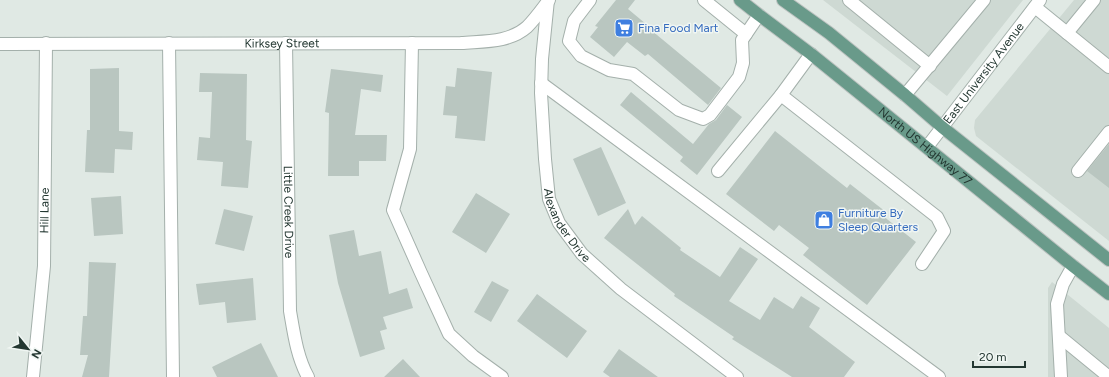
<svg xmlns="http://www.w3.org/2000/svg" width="1109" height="377" font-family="Figtree,sans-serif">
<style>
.built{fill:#ced9d3}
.building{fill:#b9c6c0}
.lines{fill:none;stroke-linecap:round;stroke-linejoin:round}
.minor-casing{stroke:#a4b0ab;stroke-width:14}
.major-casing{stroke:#bdc3c1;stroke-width:14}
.minor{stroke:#fff;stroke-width:12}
.major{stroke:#699a8a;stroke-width:12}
.labels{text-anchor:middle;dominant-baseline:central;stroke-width:3;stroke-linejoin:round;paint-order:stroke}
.shop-label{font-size:12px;fill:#366cbe;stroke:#f0f6f3;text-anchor:start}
.street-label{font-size:12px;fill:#233731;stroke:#f0f6f3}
</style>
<rect width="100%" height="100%" fill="#e0e9e4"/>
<path class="built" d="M823 0H1023L947 96Z
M1074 0H1109V241L976 136 974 128 975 120Z
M1052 282 1109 328V377H1048V288Z"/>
<path class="building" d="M616 0H635L628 9 652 29 651 30 721 88 708 105 648 54 645 56 627 42 614 57 590 37 598 27 595 26Z
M119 68V131L133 132 132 150 115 149 114 173 85 172 87 130H90V69Z
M457 68 492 72 485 141 455 138 457 116 443 115 446 86 455 87Z
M331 69 383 75 381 92 361 89 355 135H387L386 161H359V176H328L329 113 325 112Z
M200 73 247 74 246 140 252 141 248 188 221 186 223 162 197 160 199 137 210 138 212 92H199Z
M631 92 693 144 709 124 716 120 727 105 742 117 697 175 680 161 683 157 620 105Z
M775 131 847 188 850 184 886 212 883 216 916 242 867 305 803 255 809 248 779 225 774 231 726 194Z
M1109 144V188L1087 171Z
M601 147 626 203 598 216 573 159Z
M476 193 510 214 486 253 452 232Z
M121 196 123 234 94 236 91 198Z
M224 209 253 216 244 251 215 244Z
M628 209 635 225 642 216 681 248 680 250 720 277 740 247 758 259 729 301 760 320 774 297 793 309 801 296 820 308 809 327 855 362 844 377H792L732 339 734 337 674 296 675 294 604 238Z
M354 230 359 256 381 251 389 294 407 288 413 308 383 317 387 329 380 331 385 349 360 357 338 283 329 235Z
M89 262 116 263 109 377H82L88 355H80L83 316H87Z
M253 278 256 320 227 323 225 302 199 305 196 284Z
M492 281 509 290 491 322 474 312Z
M537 294 587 331 567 358 517 321Z
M261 343 278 377H217L212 367Z
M619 349 658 377H610L603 372Z
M403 359 420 377H384Z"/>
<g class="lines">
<g class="minor-casing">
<g id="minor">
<path id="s1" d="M548 0 542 59 541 93 545 159 549 199 559 223 582 254 621 289 737 377"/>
<path d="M590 0 574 21 569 41 581 56 609 70 633 74 679 110 703 119 710 115 739 77 743 63 742 40 759 15"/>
<path d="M704 0 746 34"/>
<path d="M849 0 930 66"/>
<path d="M1035 7 1067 33 1094 0"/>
<path d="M1067 33 1109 67"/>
<path d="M169 43 173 377"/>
<path id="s2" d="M286 43 290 311C294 334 297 357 308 377"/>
<path d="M412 43 410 149 393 210 421 273 449 334 473 356 502 377"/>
<path id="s3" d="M0 44 461 43C483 41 509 43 527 27 535 19 542 9 549 0"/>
<path d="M541 83 939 377"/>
<path d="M781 95 937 217 944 231 922 264"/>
<path d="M905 95 984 0"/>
<path id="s4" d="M927 147 1040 0"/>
<path d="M718 171 781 95 811 54"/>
<path d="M1078 171 1109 132"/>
<path d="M1059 336 1109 377"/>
<path id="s5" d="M33 377 44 266 46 43"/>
<path d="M1061 377 1057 304 1063 284 1073 266"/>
</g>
</g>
<g class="major-casing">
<g id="major">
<path id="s6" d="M740 0 759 15 811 54 1073 266 1109 294"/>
<path d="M783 0 829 33 905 95 942 127 1109 260"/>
</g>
</g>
<use href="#minor" class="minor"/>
<use href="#major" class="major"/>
</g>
<defs>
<g id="supermarket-square" transform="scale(1)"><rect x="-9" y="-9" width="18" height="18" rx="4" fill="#3f7fe0" stroke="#f0f6f3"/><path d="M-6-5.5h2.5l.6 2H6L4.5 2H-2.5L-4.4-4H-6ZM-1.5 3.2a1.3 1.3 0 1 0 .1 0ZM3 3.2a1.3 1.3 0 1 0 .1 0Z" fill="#fff"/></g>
<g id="shop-square" transform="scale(1)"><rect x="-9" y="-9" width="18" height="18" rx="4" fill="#3f7fe0" stroke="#f0f6f3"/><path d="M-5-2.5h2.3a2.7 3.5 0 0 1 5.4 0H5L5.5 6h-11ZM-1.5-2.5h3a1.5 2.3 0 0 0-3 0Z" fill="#fff"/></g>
</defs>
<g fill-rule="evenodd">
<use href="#supermarket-square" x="624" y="28"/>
<use href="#shop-square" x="824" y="220"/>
</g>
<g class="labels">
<g class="shop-label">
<text x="638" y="28">Fina Food Mart</text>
<text x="838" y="213">Furniture By<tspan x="838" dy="14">Sleep Quarters</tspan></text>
</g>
<g class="street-label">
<text stroke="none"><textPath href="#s3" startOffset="282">Kirksey Street</textPath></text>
<text stroke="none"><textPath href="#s4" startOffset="93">East University Avenue</textPath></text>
<text stroke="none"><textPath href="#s6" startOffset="236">North US Highway 77</textPath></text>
<text stroke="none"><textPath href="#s5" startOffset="167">Hill Lane</textPath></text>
<text stroke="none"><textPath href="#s2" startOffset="169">Little Creek Drive</textPath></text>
<text stroke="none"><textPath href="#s1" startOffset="231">Alexander Drive</textPath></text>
</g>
</g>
<g transform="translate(28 349) rotate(120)" stroke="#f0f6f3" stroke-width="3" paint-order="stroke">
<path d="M0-3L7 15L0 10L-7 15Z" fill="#233731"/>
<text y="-6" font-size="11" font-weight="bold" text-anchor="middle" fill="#233731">N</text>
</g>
<path d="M973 361v6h52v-6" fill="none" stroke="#233731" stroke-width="2"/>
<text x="979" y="361" font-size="12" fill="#233731" stroke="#f0f6f3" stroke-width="3" paint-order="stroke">20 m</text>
</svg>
